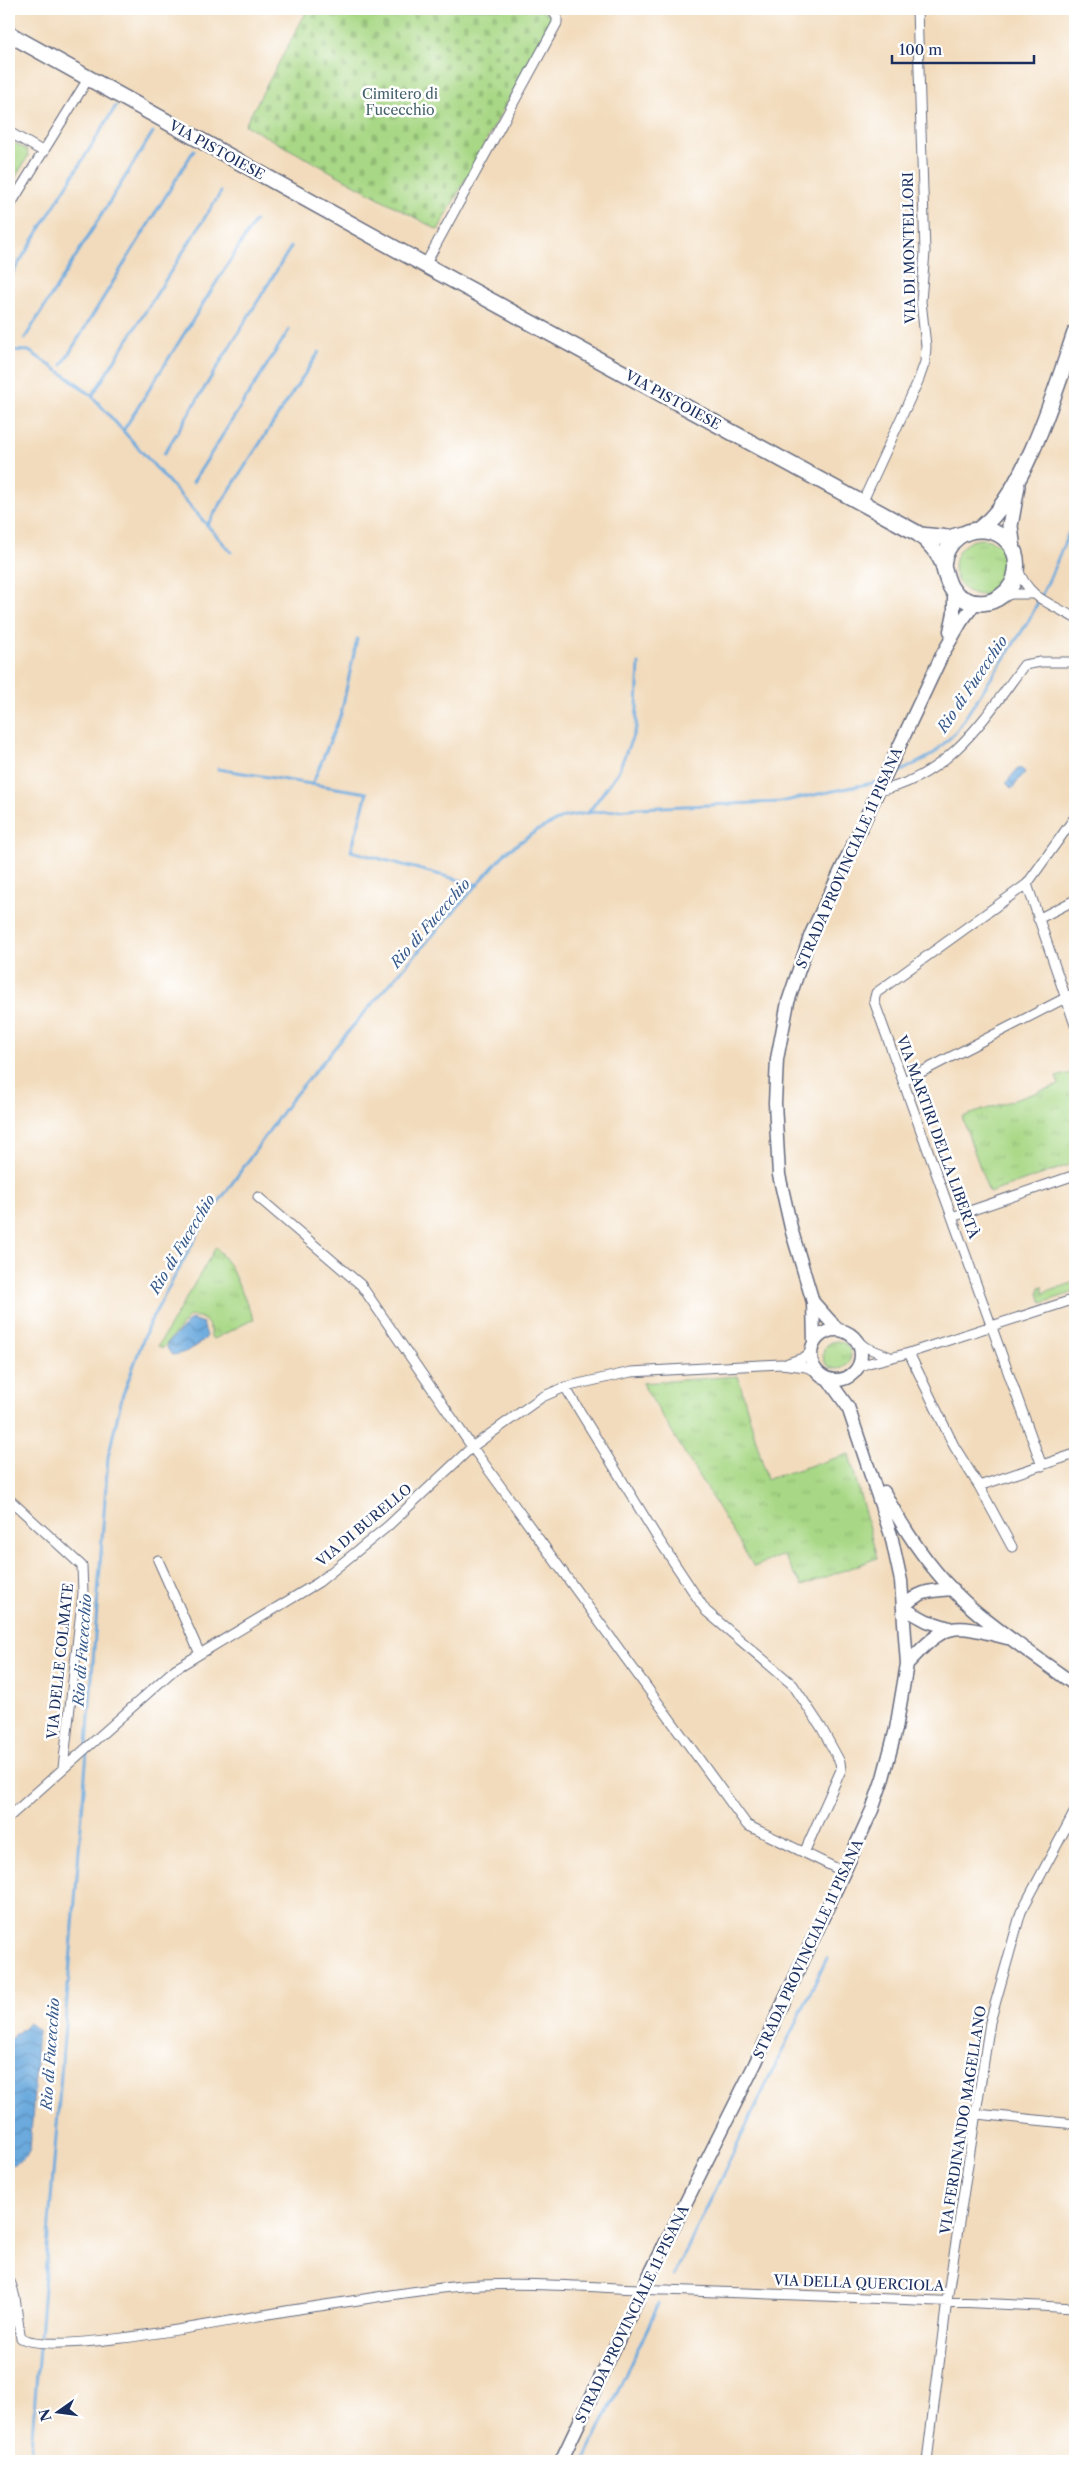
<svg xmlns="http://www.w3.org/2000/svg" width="1084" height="2470" font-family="'Libre Caslon Text',serif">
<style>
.grass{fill:url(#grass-tufts);stroke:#628472}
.cemetery{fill:url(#cemetery-stones);stroke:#628472}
.water{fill:url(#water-waves);stroke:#446c9e}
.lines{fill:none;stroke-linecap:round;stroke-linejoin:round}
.stream{stroke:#6caade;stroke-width:3}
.street-casing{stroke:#666b7f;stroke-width:11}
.secondary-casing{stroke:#666b7f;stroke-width:15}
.primary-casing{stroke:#666b7f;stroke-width:18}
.street{stroke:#fff;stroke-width:9}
.secondary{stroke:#fff;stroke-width:12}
.primary{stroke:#fff;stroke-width:15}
.labels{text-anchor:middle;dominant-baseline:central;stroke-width:5;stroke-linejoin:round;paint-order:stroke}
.park-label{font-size:14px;fill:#45626a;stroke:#fff}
.street-label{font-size:14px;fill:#1b2f5e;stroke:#fff}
.water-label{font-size:15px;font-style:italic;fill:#375a8b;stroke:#fff}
</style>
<defs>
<pattern id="grass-tufts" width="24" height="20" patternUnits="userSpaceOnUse" patternTransform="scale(1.25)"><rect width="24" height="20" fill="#a8d885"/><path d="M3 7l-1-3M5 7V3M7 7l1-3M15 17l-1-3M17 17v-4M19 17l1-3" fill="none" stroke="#90ba75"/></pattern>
<pattern id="cemetery-stones" width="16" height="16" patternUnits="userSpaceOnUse" patternTransform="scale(1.25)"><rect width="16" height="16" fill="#a8d885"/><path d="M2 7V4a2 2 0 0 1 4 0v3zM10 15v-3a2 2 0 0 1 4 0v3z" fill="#90ba75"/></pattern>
<pattern id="water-waves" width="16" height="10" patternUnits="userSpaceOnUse" patternTransform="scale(1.25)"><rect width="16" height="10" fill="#6caade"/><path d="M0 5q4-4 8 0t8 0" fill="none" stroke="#588bb7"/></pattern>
</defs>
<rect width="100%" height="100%" fill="#fff"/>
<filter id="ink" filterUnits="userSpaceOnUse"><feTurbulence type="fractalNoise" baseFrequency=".02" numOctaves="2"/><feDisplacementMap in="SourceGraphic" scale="10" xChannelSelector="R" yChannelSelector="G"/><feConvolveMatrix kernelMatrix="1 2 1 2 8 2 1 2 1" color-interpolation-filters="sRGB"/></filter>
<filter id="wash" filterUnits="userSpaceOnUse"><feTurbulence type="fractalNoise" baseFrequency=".0096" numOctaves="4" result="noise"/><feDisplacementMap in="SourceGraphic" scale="20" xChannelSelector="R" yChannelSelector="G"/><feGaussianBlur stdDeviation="1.12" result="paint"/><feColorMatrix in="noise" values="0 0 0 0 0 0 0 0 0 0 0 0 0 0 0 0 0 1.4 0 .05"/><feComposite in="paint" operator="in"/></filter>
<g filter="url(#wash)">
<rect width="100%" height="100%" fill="#f2dbbc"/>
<path class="grass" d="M9 140 27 150 28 156 9 189Z
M954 567a28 28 0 1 1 56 0a28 28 0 1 1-56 0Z
M1075 1072V1163L989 1193 962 1117 1059 1085 1056 1077Z
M216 1247 230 1266 254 1319 214 1339 211 1337C212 1324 202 1314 189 1317L163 1348 158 1346Z
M1075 1282V1292L1042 1303 1038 1294 1040 1287 1043 1286V1293Z
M823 1355a14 14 0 1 1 28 0a14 14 0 1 1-28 0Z
M738 1376 767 1479 849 1454 877 1558 802 1586 783 1555 754 1567 642 1383Z"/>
<path class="cemetery" d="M308 9H538L553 17 438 230 245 125Z"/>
<path class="water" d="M1019 767 1025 772 1012 789 1006 783Z
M191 1319 203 1323 207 1336C202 1345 182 1355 172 1355L167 1348V1344Z
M29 2023 38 2030 30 2152 24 2159 9 2166V2040Z"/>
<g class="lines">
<path class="stream" d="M9 279 116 106
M25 338 153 132
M9 350 29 351 82 387
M62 365 194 150
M73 382 92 396 207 525 319 352
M92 396 221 192
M123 431 255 221
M164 454 291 247
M193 482 289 330
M207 525 231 552
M218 769 367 793 351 851 478 885
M888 778 932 755 955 733 1028 622 1049 580 1075 518
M312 785 341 714 357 639
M588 813 618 772 636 728 639 664
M87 1745 108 1457 122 1397 149 1324 202 1226 290 1101 358 1020 506 852 536 831 564 817 587 813 638 808 780 802 877 782
M674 2276 827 1958
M30 2461 87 1751
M584 2461 659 2304"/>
</g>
</g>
<g filter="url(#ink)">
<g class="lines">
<g class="street-casing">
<path id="street" d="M9 132 44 152
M9 207 88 79
M425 265 557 23V17L551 9
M862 503 919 379 925 362 926 346 921 301 925 252 917 9
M1018 569C1028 598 1050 603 1075 618
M1005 596 1012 594H1033
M878 791C949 777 984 719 1024 665L1041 662H1075
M1027 884 1075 1025
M1038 919 1075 900
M904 1081 1075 993
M258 1197 361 1285 472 1447 747 1825 844 1872
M952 1217 1075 1175
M852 1336 865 1347 888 1356
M909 1353 954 1446 979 1486 1012 1547
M788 1363 803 1358 811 1352
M857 1368 869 1363 909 1353 1075 1299
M565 1387 655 1534 706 1611 793 1685 821 1727 840 1762 841 1770 804 1853
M1042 1466 874 1001 876 993 1027 884 1075 817
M979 1486 1075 1454
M9 1499 82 1566 83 1593 63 1768
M158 1560 200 1654
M9 1817 175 1669 319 1582 388 1526 472 1447 542 1397 565 1387 631 1372 781 1364 806 1367 816 1371
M977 2114 1075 2124
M9 2279C18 2298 16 2318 21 2338 58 2358 254 2315 305 2308 357 2301 411 2290 463 2286 530 2281 599 2288 666 2290 802 2295 939 2300 1075 2308
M927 2461 947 2300 990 2022 1021 1912 1075 1811"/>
</g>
<g class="secondary-casing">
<path id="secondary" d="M950 631 954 613V591
M813 1302 838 1330
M811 1355a25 25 0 1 1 50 0a25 25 0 1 1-50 0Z
M814 1343 813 1302 792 1232 779 1175 775 1103 777 1059 788 1002 811 934 942 655 961 622 975 603
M884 1492C907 1536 936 1578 974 1610 1006 1637 1041 1660 1075 1685
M903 1608C918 1590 931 1591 953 1589
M903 1608 927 1621 949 1628
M907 1664C947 1621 952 1623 1007 1638
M561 2461 642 2290 755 2064 844 1872 872 1810 883 1778 896 1729 907 1664 901 1581 891 1535 848 1407 828 1379"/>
</g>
<g class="primary-casing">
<path id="primary" d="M9 34 425 265 917 533C926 539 940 554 943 565 947 580 949 592 964 599 976 605 991 604 1001 596 1010 590 1015 581 1016 571 1023 522 949 513 943 565
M979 529C1024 497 1057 386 1075 333
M920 535 949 538 962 534
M1013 550 1010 526 1017 486"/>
</g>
<use href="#street" class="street"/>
<use href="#secondary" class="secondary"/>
<use href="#primary" class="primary"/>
</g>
</g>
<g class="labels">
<g class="park-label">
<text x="400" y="94">Cimitero di<tspan x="400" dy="16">Fucecchio</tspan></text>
</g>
<g class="street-label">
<text transform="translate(217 150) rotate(29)">VIA PISTOIESE</text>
<text transform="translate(909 248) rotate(-91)">VIA DI MONTELLORI</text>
<text transform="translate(673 400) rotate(29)">VIA PISTOIESE</text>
<text transform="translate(849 858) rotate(-66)">STRADA PROVINCIALE 11 PISANA</text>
<text transform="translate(938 1137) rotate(70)">VIA MARTIRI DELLA LIBERTÀ</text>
<text transform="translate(364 1525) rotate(-40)">VIA DI BURELLO</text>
<text transform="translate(60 1661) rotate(-84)">VIA DELLE COLMATE</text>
<text transform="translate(808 1949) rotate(-65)">STRADA PROVINCIALE 11 PISANA</text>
<text transform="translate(963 2120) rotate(-81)">VIA FERDINANDO MAGELLANO</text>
<text transform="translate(859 2283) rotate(2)">VIA DELLA QUERCIOLA</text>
<text transform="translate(632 2314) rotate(-64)">STRADA PROVINCIALE 11 PISANA</text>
</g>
<g class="water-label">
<text transform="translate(972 684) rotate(-56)">Rio di Fucecchio</text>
<text transform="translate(430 923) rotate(-49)">Rio di Fucecchio</text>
<text transform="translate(182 1244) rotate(-59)">Rio di Fucecchio</text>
<text transform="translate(82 1650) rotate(-86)">Rio di Fucecchio</text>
<text transform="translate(50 2054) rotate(-86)">Rio di Fucecchio</text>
</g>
</g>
<rect width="1084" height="2470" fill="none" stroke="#fff" stroke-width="30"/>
<g transform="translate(58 2412) rotate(256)" stroke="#ffffff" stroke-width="4" paint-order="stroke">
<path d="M0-4L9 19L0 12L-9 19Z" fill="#1b2f5e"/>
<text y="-8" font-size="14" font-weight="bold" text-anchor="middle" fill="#1b2f5e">N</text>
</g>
<path d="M892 55v8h142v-8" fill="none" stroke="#1b2f5e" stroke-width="2.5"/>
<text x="899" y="55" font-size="15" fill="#1b2f5e" stroke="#ffffff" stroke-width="4" paint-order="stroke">100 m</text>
</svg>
